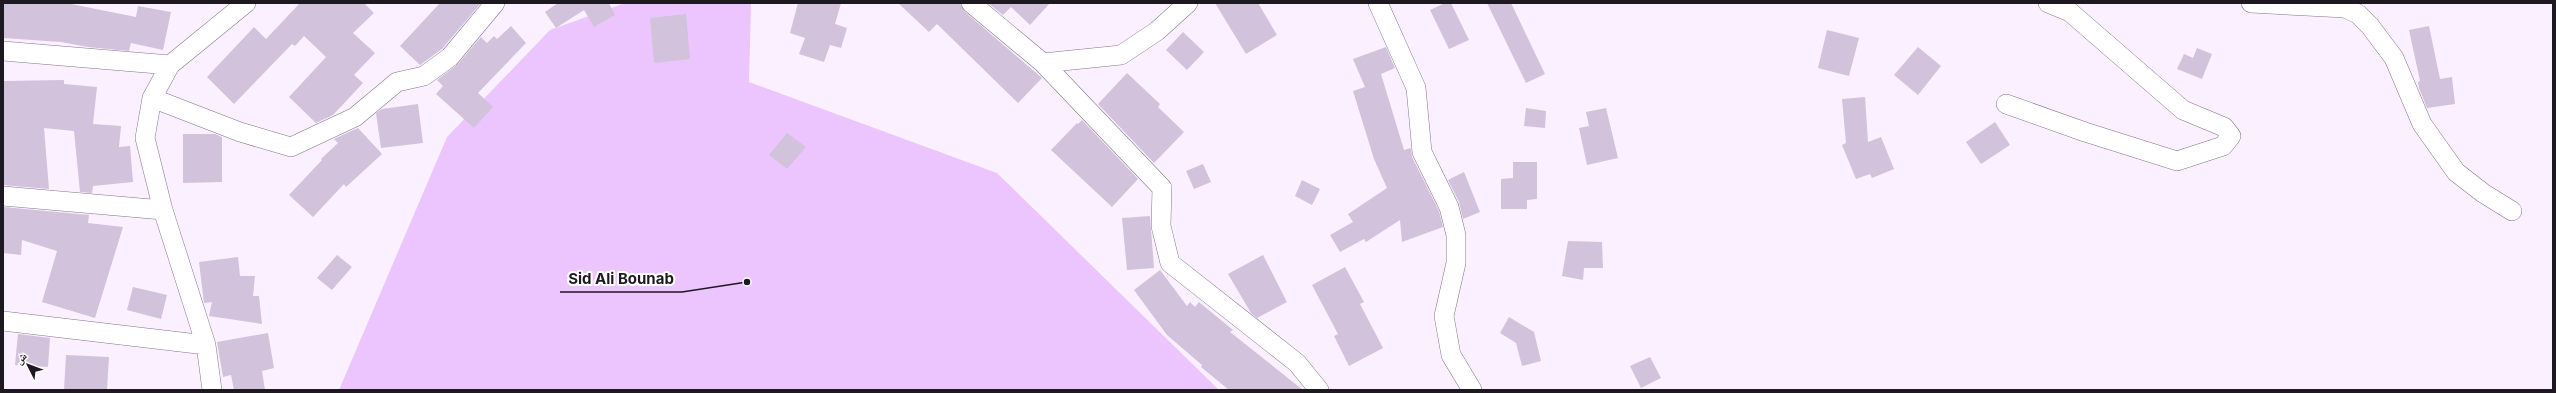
<svg xmlns="http://www.w3.org/2000/svg" width="2556" height="393" font-family="Inter,'Noto Naskh Arabic',sans-serif">
<style>
.green{fill:#ecc5ff}
.building{fill:#d3c2db}
.lines{fill:none;stroke-linecap:round;stroke-linejoin:round}
.street-casing{stroke:#84758c;stroke-width:20}
.street{stroke:#fff;stroke-width:19}
.leader{fill:none;stroke:#1e1821;stroke-width:1.5}
.callout-dot{fill:#1e1821;stroke:#fff;stroke-width:1.5}
.callout-label{font-size:15px;text-anchor:middle;font-weight:bold;fill:#1e1821;stroke:#fff;stroke-width:4;stroke-linejoin:round;paint-order:stroke}
</style>
<rect width="100%" height="100%" fill="#faf0ff"/>
<path class="green" d="M625 3H751L749 82 997 173 1219 390H339L447 137 550 30Z"/>
<path class="building" d="M3 3H66L136 17 138 6 171 12 163 50 131 43 129 51 88 47 61 42 3 38Z
M300 3H364L374 13 353 33 375 53 354 75 363 83 333 115 316 123 289 97 326 57 304 36 295 46 292 44 234 104 207 77 254 27 266 39Z
M440 3H481L442 49 420 65 400 46Z
M558 3H609L615 15 594 27 584 10 556 28 545 12Z
M798 3H841L835 24 847 28 841 48 830 45 824 62 799 54 805 38 790 33Z
M898 3H960L964 11 1042 78 1018 103 937 24 929 32Z
M988 3H1050L1030 25 1011 7 1003 15Z
M1215 3H1258L1277 35 1246 54Z
M1445 3H1451L1469 40 1449 49 1430 10Z
M1487 3H1511L1545 74 1526 83Z
M686 14 690 59 654 63 650 18Z
M511 26 526 43 478 93 493 107 474 128 436 94 443 86 437 80 458 64 481 37 487 43 494 36 497 39Z
M2429 26 2440 79 2452 77 2455 104 2427 108 2419 88 2418 82 2420 81 2409 30Z
M1827 30 1859 38 1849 76 1818 68Z
M1183 32 1204 52 1187 70 1166 50Z
M1386 47 1395 68 1381 74 1404 150 1411 148 1412 157 1439 211 1443 227 1402 242 1400 220 1366 242 1364 239 1340 252 1330 235 1353 222 1348 214 1387 188 1374 159 1353 91 1365 87 1353 59Z
M1918 47 1941 66 1918 95 1894 75Z
M2197 48 2212 54 2202 79 2177 69 2184 54 2193 58Z
M1127 73 1160 104 1158 107 1184 132 1154 163 1098 104Z
M64 80V84L97 87 93 124 121 126 119 147 130 146 133 182 93 186 92 193 80 192 74 131 44 128 49 189 3 185V81Z
M1865 97 1868 142 1881 137 1894 169 1872 178 1870 174 1856 179 1842 145 1846 143 1842 99Z
M418 104 423 143 381 148 376 113 382 109Z
M1526 108 1546 111 1545 128 1524 126Z
M1606 108 1618 158 1587 165 1579 128 1589 126 1586 112Z
M1082 120 1138 179 1112 207 1051 150 1077 123 1078 124Z
M1995 122 2010 145 1981 164 1966 142Z
M358 128 382 154 346 187 344 184 313 217 289 195 322 160 321 159 338 143 334 139Z
M787 133 806 147 787 169 769 155Z
M183 134H215L222 137V182L183 183Z
M1513 162H1537V199L1527 200V209H1501V179L1513 178Z
M1203 164 1211 182 1194 189 1186 171Z
M1464 172 1480 212 1463 219 1459 202 1448 180Z
M1302 180 1320 189 1312 205 1295 196Z
M3 207 89 215 88 223 123 227 95 318 42 302 57 251 22 240 21 255 3 253Z
M1150 216 1154 268 1127 270 1122 218Z
M1568 241 1602 242 1603 268H1584L1583 280 1562 276Z
M337 255 352 267 332 290 317 278Z
M1263 255 1287 302 1257 318 1251 313 1228 274Z
M238 257 240 276H255L253 296H259L262 324 209 316 212 302 204 303 199 262Z
M1345 267 1364 302 1360 304 1383 348 1349 366 1334 336 1338 334 1312 285Z
M1160 270 1187 306 1190 302 1195 307 1199 302 1233 330 1230 332 1303 390H1229L1201 367 1202 365 1167 335 1134 290Z
M133 287 167 295 161 319 127 310Z
M1509 317 1534 332 1541 361 1522 366 1516 343 1500 333Z
M268 333 274 368 262 371 265 390H234L231 375 223 377 217 342Z
M18 334 50 338 48 367 15 365Z
M66 355 109 357 107 390H64Z
M1650 357 1661 378 1641 388 1630 366Z"/>
<g class="lines">
<g class="street-casing">
<path id="street" d="M971 3 1043 63 1162 188 1161 226 1170 263 1297 363 1319 390
M1378 3 1416 88 1422 152 1449 207 1456 235V263L1444 316 1451 355 1472 390
M2251 3 2345 8 2358 14 2370 26 2394 58 2422 124 2456 172 2483 193 2512 211
M3 51 170 65
M1043 63 1121 55 1157 31 1188 3
M152 98 240 132 291 147 355 117 397 82 424 76 450 57 495 3
M2006 104 2085 132 2177 161 2223 146 2231 136 2224 127 2183 110 2070 12 2048 3
M3 196 163 210
M3 321 206 345
M212 390 206 345 163 210 145 138 152 98 170 65 246 3"/>
</g>
<use href="#street" class="street"/>
</g>
<path class="leader" d="M747 282L682 292H560"/>
<circle class="callout-dot" cx="747" cy="282" r="4"/>
<g class="callout-label">
<text x="621" y="284">Sid Ali Bounab</text>
</g>
<rect width="2556" height="393" fill="none" stroke="#1e1821" stroke-width="8"/>
<g transform="translate(28 365) rotate(312)" stroke="#ffffff" stroke-width="3" paint-order="stroke">
<path d="M0-3L7 15L0 10L-7 15Z" fill="#1e1821"/>
<text y="-6" font-size="11" font-weight="bold" text-anchor="middle" fill="#1e1821">ش</text>
</g>
</svg>
